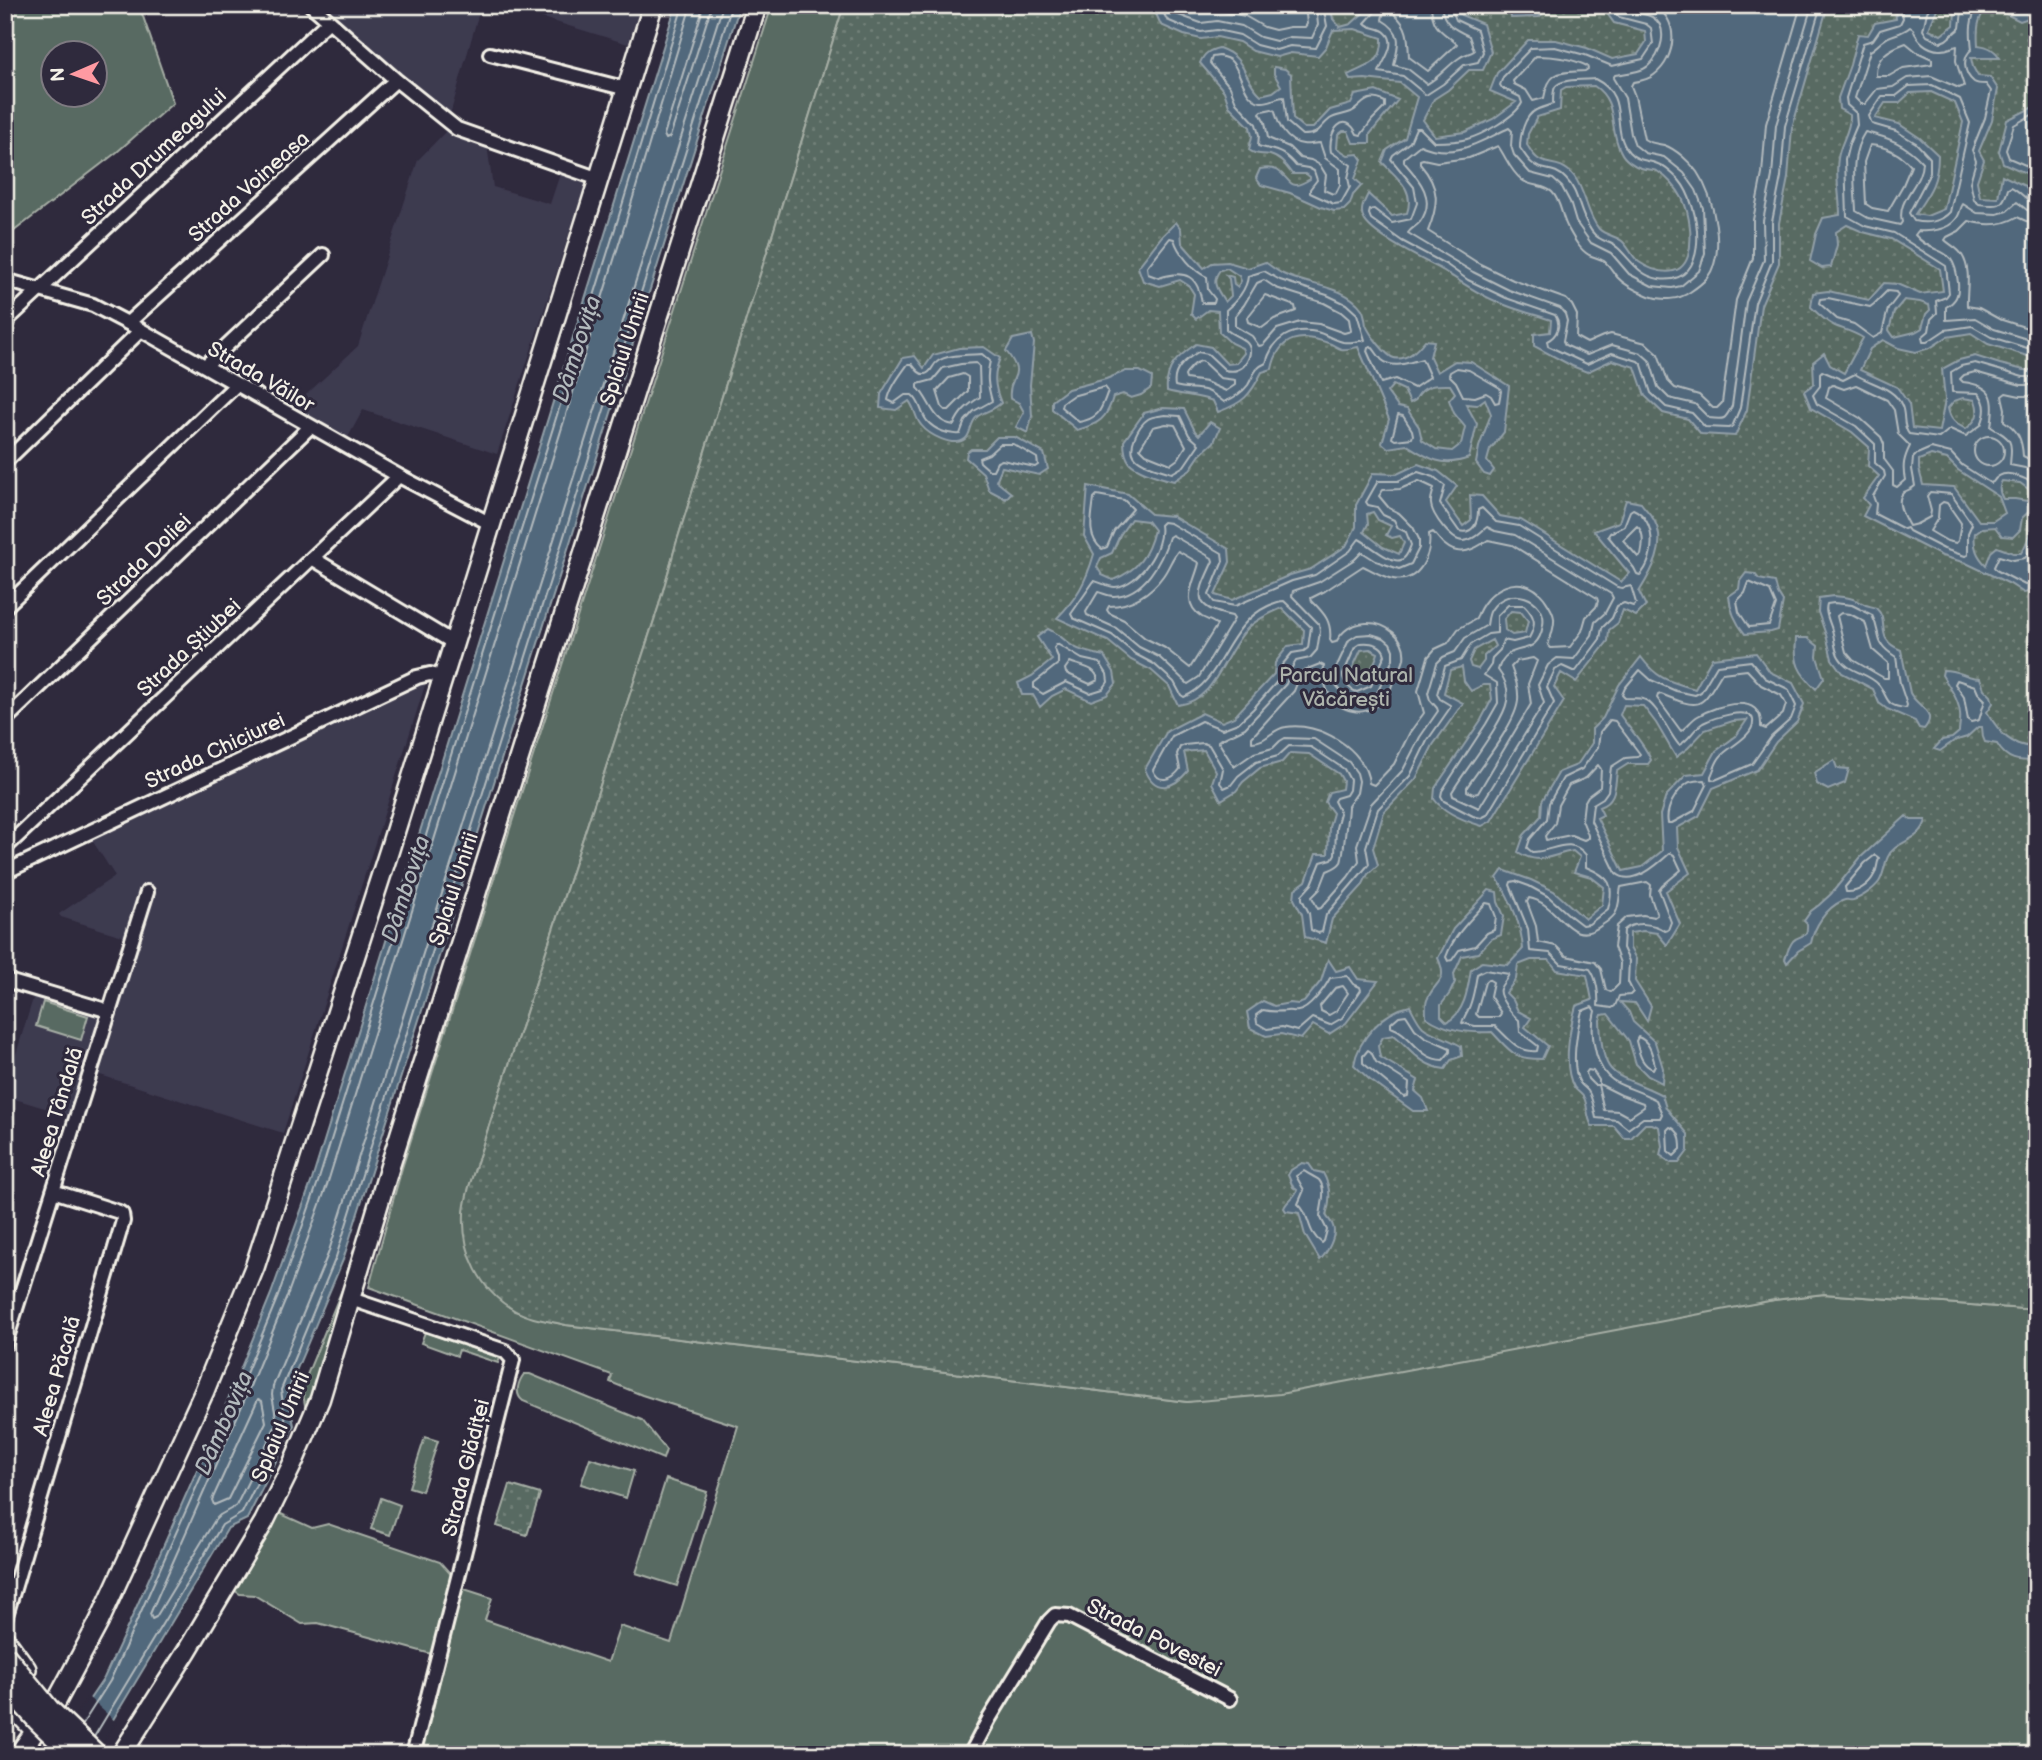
<svg xmlns="http://www.w3.org/2000/svg" width="2042" height="1760" font-family="'Balsamiq Sans',sans-serif">
<style>
.built{fill:#3e3a50}
.grass{fill:#596a62;stroke:#a6aea5;stroke-width:2;fill-rule:evenodd}
.park{fill:url(#park-dots);stroke:#a6aea5;stroke-width:2}
.water{fill:#51687c;stroke:#929fa7;stroke-width:2;fill-rule:evenodd}
.pier{fill:#2f2a3d}
.lines{fill:none;stroke-linecap:round;stroke-linejoin:round}
.shore{stroke:#b3babd;stroke-width:2}
.street-casing{stroke:#f4f1e8;stroke-width:18}
.secondary-casing{stroke:#f4f1e8;stroke-width:23}
.primary-casing{stroke:#f4f1e8;stroke-width:24}
.street{stroke:#2f2a3d;stroke-width:12}
.secondary{stroke:#2f2a3d;stroke-width:18}
.primary{stroke:#2f2a3d;stroke-width:19}
.tram{stroke:#f4f1e8;stroke-width:2}
.primary-bridge-casing{stroke:#f4f1e8;stroke-width:24;stroke-linecap:butt}
.primary-bridge{stroke:#2f2a3d;stroke-width:19}
.labels{text-anchor:middle;dominant-baseline:central;stroke-width:6;stroke-linejoin:round;paint-order:stroke}
.street-label{font-size:21px;fill:#f4f1e8;stroke:#2f2a3d}
.park-label{font-size:21px;fill:#aeb4ac;stroke:#2f2a3d}
.water-label{font-size:23px;font-style:italic;fill:#b3babd;stroke:#2f2a3d}
</style>
<defs>
<pattern id="park-dots" width="8" height="8" patternUnits="userSpaceOnUse" patternTransform="scale(1.75)"><rect width="8" height="8" fill="#596a62"/><path d="M2 2h.1M6 6h.1" fill="none" stroke="#718078" stroke-width="1.8" stroke-linecap="round"/></pattern>
</defs>
<rect width="100%" height="100%" fill="#2f2a3d"/>
<filter id="ink" filterUnits="userSpaceOnUse"><feTurbulence type="fractalNoise" baseFrequency=".0143" numOctaves="2"/><feDisplacementMap in="SourceGraphic" scale="14" xChannelSelector="R" yChannelSelector="G"/><feConvolveMatrix kernelMatrix="1 2 1 2 8 2 1 2 1" color-interpolation-filters="sRGB"/></filter>
<g filter="url(#ink)">
<path class="built" d="M323 5H481L450 115Z
M500 5H641L628 44Z
M449 128 487 145 493 187 550 204 560 174 586 182 497 454 363 410 347 439 292 408 358 346 418 160Z
M426 682 283 1133 94 1073 135 940 61 917 59 914 115 876 90 837Z
M35 992 102 1013 71 1116 5 1096V1090Z"/>
<path class="grass" d="M5 5H139L173 103 117 152 5 238ZM52 52H94V94H52Z
M772 5H844L676 544 659 605 469 1187 464 1214 514 1311 540 1319 566 1325 1187 1402 1774 1300 1824 1294 2037 1310V1755H420L446 1658 318 1623 302 1624 254 1595 240 1594 235 1591 279 1513 312 1528 328 1524 440 1562 464 1589 492 1598 485 1620 608 1662 620 1626 671 1643 738 1426 642 1395 610 1382 612 1375 369 1287 402 1168Z
M43 1002 88 1016 81 1040 36 1026Z
M350 1270 309 1429 302 1387Z
M425 1332 500 1358 498 1363 459 1350 457 1356 421 1343Z
M524 1374H530L642 1420 666 1450 663 1459 523 1401C514 1394 518 1382 524 1374Z
M425 1437 438 1441 422 1491 409 1487Z
M590 1458 634 1471 626 1498 581 1484Z
M666 1479 707 1492 677 1586 636 1573Z
M381 1498 400 1505 390 1535 371 1529Z"/>
<path class="park" d="M844 5H2037V1310L1824 1294 1774 1300 1280 1394 1187 1402 566 1325C549 1321 529 1319 514 1310 480 1291 462 1252 464 1214 464 1205 467 1196 469 1187L659 605 676 544Z
M510 1485 540 1494 527 1535 497 1526Z"/>
<path class="water" d="M676 5H740L343 1260 287 1392 294 1425 247 1519 228 1528 108 1728 52 1755 104 1678 128 1626 227 1402 271 1294 312 1180Z
M1152 5H1336L1331 9 1333 19 1340 27 1351 24 1372 5H1456L1461 15 1483 24 1491 52 1483 70H1469L1448 90 1434 99 1423 120 1435 136 1465 132 1493 119 1516 102 1490 91 1497 73 1528 40H1556L1587 48 1612 59 1638 54 1646 42 1645 31 1614 23 1601 5H1828L1792 128 1788 178 1779 223V263L1761 305 1747 410 1735 436 1701 434 1688 419 1663 413 1645 396 1635 367 1612 360 1587 372 1572 366 1534 346V334L1550 332 1551 320C1536 315 1520 311 1505 305 1483 297 1464 284 1444 271 1426 261 1372 236 1364 219 1359 211 1364 202 1368 194L1392 216 1407 213C1415 189 1397 178 1382 162L1387 150 1405 138 1417 97 1400 83 1365 79 1350 80 1348 75C1368 64 1383 65 1382 38L1355 29 1333 30 1326 47 1318 56 1291 53 1277 57 1253 51 1239 42 1217 37 1201 39 1184 35 1161 25ZM1594 86C1619 102 1608 129 1621 152 1624 159 1634 166 1641 168 1647 170 1652 169 1657 171 1667 177 1677 188 1682 198 1690 214 1693 240 1688 256 1681 279 1655 273 1639 262 1632 257 1629 247 1622 241 1616 236 1605 235 1599 229 1586 213 1586 192 1574 176 1559 159 1547 167 1537 158 1533 155 1530 149 1527 145L1528 134 1537 117 1560 110 1561 90 1566 87Z
M1509 5H1552L1539 17 1511 18Z
M1882 5H2033L2029 18 2020 21 2004 13 1986 8C1977 20 1977 31 1978 45 1988 46 1995 49 2000 58H1971L1973 67 1978 76 1990 77 1998 89 1992 120 1979 151 1984 160 1977 181 1980 197 1998 198 2002 175 2025 186 2037 199V359L1988 344 1971 333 1947 337 1930 348 1916 352 1898 348 1883 340 1870 349 1860 370 1897 387 1909 404 1912 428 1939 431 1945 400 1942 369 1959 360 1975 356 2000 364 2024 370H2037V492L2031 491 2020 483 2002 481C1998 487 2000 494 2003 499H2015L2033 502 2037 500V583L2034 591 2024 593 2010 584 1966 563 1942 556 1863 516 1869 505 1863 498 1879 476 1868 466 1869 447 1852 432 1811 408 1804 391 1814 384 1813 362 1824 353 1830 365 1844 373 1863 338C1854 332 1845 330 1835 326 1826 322 1818 314 1811 307L1813 293 1828 291 1869 300 1884 283 1897 284 1920 294 1943 291 1940 269 1891 239 1863 232 1847 225 1836 232 1837 245 1831 267 1822 268 1810 261 1816 234 1823 218 1840 215C1840 197 1835 176 1838 158 1840 143 1851 130 1850 115L1839 109 1838 98 1850 65 1858 34 1868 35 1875 23 1896 19 1895 10ZM1945 8 1955 11 1954 25 1941 35 1929 29 1937 9ZM1931 92 1955 103 1963 122 1944 209 1927 216 1915 214C1930 192 1938 182 1938 155L1920 138 1899 124 1875 118 1885 103H1899L1910 93ZM1904 300 1920 302 1929 305 1930 310 1926 314 1922 328 1915 332 1894 337 1889 330 1894 312ZM1963 398 1975 400C1980 414 1977 420 1966 429 1956 424 1950 420 1948 408L1954 401ZM1931 455 1947 459 1958 470 1999 497 2005 513 1993 521H1979L1954 487 1923 485 1919 469V460ZM2035 506C2036 519 2028 542 2021 553H2013L1997 547 1991 552 1986 565C1977 556 1973 547 1975 533L1982 528 1995 527 2002 536 2013 537 2020 530 2022 518Z
M1219 48C1248 58 1241 77 1261 95L1273 92 1281 86 1274 74V67L1285 69 1291 74 1293 119 1304 128H1313L1330 110 1351 104 1355 95 1376 91 1398 100 1370 134V143H1353L1348 131H1343L1338 135 1337 148 1348 155 1358 154 1362 160 1355 179 1362 185 1353 195 1350 204 1344 210 1334 211 1321 207 1290 193 1261 185 1256 178 1260 169C1266 168 1272 168 1277 170 1292 179 1288 193 1310 179V177L1306 174H1292C1286 166 1281 158 1270 155 1262 153 1256 156 1249 150L1252 136 1250 127 1229 106 1224 91 1200 63C1204 53 1210 50 1219 48Z
M2037 105V178L2003 163 1999 151 2007 120Z
M1176 222 1181 229 1182 243 1204 268 1212 263 1228 262 1248 268 1265 262C1271 266 1277 271 1283 274 1308 286 1345 285 1362 309 1365 314 1365 320 1366 325 1369 333 1386 356 1394 358 1407 361 1417 350 1425 340L1434 341 1430 357 1437 372 1455 361 1471 362 1509 386 1504 432 1490 450 1487 461 1494 470 1490 476 1484 474 1476 463 1479 447 1491 414 1485 399 1477 405 1466 404 1477 424 1469 458C1443 468 1429 459 1407 445L1388 448 1382 443 1389 419 1358 347C1353 348 1346 350 1341 349 1338 348 1335 346 1331 344 1302 333 1279 335 1272 369L1262 372C1250 396 1243 403 1218 412L1213 401C1198 396 1182 395 1167 391 1165 367 1177 357 1196 344L1211 347 1227 364 1236 363 1244 353 1242 348 1231 343 1219 332 1218 311 1208 310 1196 319 1191 314 1194 294 1189 286 1180 280 1160 286 1143 281 1138 267 1162 236ZM1227 268 1239 276 1241 281 1237 287 1234 285 1233 277 1226 275 1229 279 1231 296 1225 302C1218 290 1210 283 1220 270ZM1393 385 1404 390 1410 403C1421 397 1412 403 1419 394 1427 384 1438 385 1450 385L1455 393 1449 400 1454 413 1465 427 1461 444 1452 451 1436 449 1422 440 1419 427 1407 409 1398 407 1387 392Z
M1032 335 1034 343 1030 385 1032 416 1028 433 1016 427 1024 412 1019 403 1010 398C1007 374 1028 379 1006 351L1013 339Z
M984 347 1000 358C993 375 994 386 1001 403 994 410 986 411 978 416 969 423 972 434 965 439 953 448 929 435 921 425 915 418 915 408 909 401L896 410 880 408 881 394 903 358 915 356 924 368 933 355 959 348Z
M1126 371H1140L1152 377 1151 388 1141 395 1131 398 1123 394 1113 397C1107 419 1099 424 1077 430L1052 409V401L1068 389 1106 379Z
M1163 408 1184 409 1195 431 1199 435 1210 422 1220 428 1214 442 1200 455 1189 471 1174 481C1162 478 1139 472 1130 463 1125 457 1124 449 1124 441L1144 413Z
M997 437H1015L1044 453 1048 469 1039 475 1002 467 996 481 1011 493 1006 499 989 490 983 473 966 458 967 452 971 449H985Z
M1418 464 1438 471 1457 486 1446 502 1463 526 1471 520 1470 495 1482 496 1500 516 1521 520 1621 582 1629 573 1594 531 1619 522 1626 500 1641 503C1645 509 1652 515 1655 522 1667 546 1652 571 1639 592L1646 606 1636 616 1623 610 1618 623 1609 630 1608 641 1576 682 1561 673 1554 687 1564 701 1491 821 1482 826C1465 821 1444 813 1434 799L1435 788 1481 720 1492 699 1490 685H1483L1471 691 1464 681 1462 667 1450 670 1444 693 1463 703 1433 745 1416 779 1384 812 1373 848 1378 865 1368 874 1362 886 1332 919 1326 943 1305 937 1302 914 1294 899 1295 889 1306 881 1316 854H1328L1329 827 1333 813 1325 802 1329 792 1342 789 1343 781 1339 774 1309 754 1290 753 1282 762 1260 768 1243 782 1236 791 1221 800 1212 783 1216 771 1204 750 1184 752 1188 771C1174 788 1155 795 1145 769L1167 731 1202 713 1222 722 1234 717 1274 674 1275 663 1288 646 1303 644 1304 630 1282 608C1270 613 1259 618 1249 627 1223 652 1218 700 1178 705L1169 686 1151 670 1131 660 1108 641 1057 618C1077 598 1086 582 1094 554L1084 536 1088 486 1128 494 1151 514 1172 516 1229 549 1230 562 1215 595 1232 600 1290 575 1311 569 1346 546 1356 527V505L1373 473 1397 474ZM1373 512 1378 520 1391 526 1386 535 1392 538 1400 536 1404 543 1399 554 1383 547 1364 532 1368 524 1367 514ZM1131 519 1147 521 1154 530C1148 555 1138 570 1113 580L1102 575 1097 567 1101 558 1112 553 1120 535ZM1511 611 1521 612 1528 621 1525 633 1512 635 1505 630 1504 619ZM1492 640 1495 646 1484 656V661L1478 669 1471 667 1469 661 1474 650ZM1370 649 1378 653C1375 664 1369 671 1365 682L1357 686 1349 676 1361 650Z
M1746 573 1755 574 1759 579 1775 582 1778 594 1783 602 1778 630 1771 632 1745 634C1736 623 1730 610 1729 596L1739 589 1740 581Z
M1833 596C1848 597 1853 598 1866 605 1868 606 1875 607 1876 608 1891 622 1873 639 1901 650L1910 693C1917 707 1939 712 1924 729L1919 728 1915 721 1887 709 1879 703 1873 689 1842 673 1832 659 1826 635 1818 612 1819 598Z
M1048 629C1057 633 1060 636 1067 642 1077 651 1091 653 1104 656L1114 672 1116 684 1107 695 1091 701 1066 689 1052 696 1040 707 1033 695H1022L1018 683 1032 676 1052 660 1037 637Z
M1796 638H1808L1818 646 1817 657 1824 678 1816 689C1798 672 1794 663 1796 638Z
M1756 653 1770 672 1793 683 1804 704 1797 722 1776 742 1757 770 1713 788 1699 816 1677 828 1678 847 1690 873 1666 891 1680 924 1667 945 1657 933 1643 931 1630 933V948L1636 959 1635 981 1651 1006 1647 1021 1635 1003 1620 1002 1629 1012 1633 1022 1655 1042 1663 1068 1662 1083 1648 1076 1636 1064 1629 1041 1608 1014 1602 1015 1600 1020C1602 1083 1615 1071 1662 1095L1666 1108 1688 1134V1151L1679 1163H1671L1660 1155 1662 1146 1659 1127 1652 1124H1645L1631 1138H1624L1614 1126H1592C1587 1118 1588 1109 1585 1100 1583 1094 1577 1092 1574 1087 1562 1067 1570 1027 1576 1006L1592 1000 1587 975 1557 970 1549 960H1531L1518 965 1516 979 1506 993 1513 1000 1518 1011 1531 1018 1525 1027 1548 1046 1542 1059C1513 1059 1511 1052 1492 1032 1467 1033 1447 1031 1426 1017 1426 1011 1425 1005 1427 1000 1435 980 1449 983 1438 958L1453 929 1489 890 1497 892 1498 902 1504 916 1501 935 1491 939 1478 953 1462 956 1454 974 1455 982 1450 993 1441 1005V1016L1447 1022C1465 1013 1468 988 1471 969L1482 962 1508 965 1523 949C1521 923 1511 900 1497 878L1503 870 1531 880 1554 891 1585 919 1602 905 1604 887 1591 877 1574 872 1580 857 1573 851C1550 855 1539 866 1518 852L1524 835 1541 816 1542 801 1559 772 1577 765 1592 743V729L1603 718 1619 685 1641 657C1657 679 1668 681 1695 689L1712 658ZM1624 705 1643 706 1656 723 1676 757 1688 748 1705 730 1733 721 1747 720 1736 736 1716 751 1704 773 1686 775 1666 796 1660 815 1662 851 1642 867 1623 871 1597 818 1603 815 1599 807C1616 801 1615 787 1617 771L1628 764H1648L1651 760C1644 743 1630 730 1620 715Z
M1943 670C1960 670 1965 678 1980 678L1984 689 1991 696 1993 703 1987 712C1999 732 2012 749 2037 746V761C2018 761 2007 761 1997 744L1985 742 1983 737 1982 727H1978L1967 737 1954 741 1940 751 1934 749 1942 740 1952 738 1959 732C1959 726 1961 720 1960 714 1959 699 1949 687 1942 675Z
M1834 760 1837 768 1849 769 1845 783 1828 790 1817 784 1814 773Z
M1906 816 1911 820H1926C1922 837 1907 839 1895 848 1883 857 1886 872 1879 882 1874 889 1861 898 1853 900 1845 901 1850 898 1842 901 1826 908 1814 927 1811 943L1798 951 1787 963 1785 959C1787 953 1789 946 1793 941 1801 933 1808 940 1807 924L1804 921 1811 911 1819 905 1831 894 1860 858Z
M1328 959 1336 971 1350 967 1358 979 1378 981 1346 1023 1329 1034 1313 1025 1301 1039 1281 1034 1266 1036 1250 1028 1247 1012 1263 1001 1274 1006 1290 1003 1298 1004 1304 1002 1321 981Z
M1410 1006C1414 1013 1417 1021 1423 1027 1430 1033 1451 1040 1461 1046L1462 1056 1451 1060 1445 1069C1420 1066 1412 1050 1394 1035L1383 1037 1378 1046 1380 1057 1418 1080 1415 1091 1423 1098 1428 1111H1413L1370 1080 1354 1065C1358 1039 1384 1011 1410 1006Z
M1302 1163 1309 1164 1314 1171 1323 1173C1331 1187 1331 1201 1326 1215 1328 1219 1332 1222 1333 1226 1337 1236 1327 1253 1320 1260L1305 1235 1299 1213 1286 1211 1284 1208C1287 1200 1295 1198 1297 1190L1293 1187 1288 1175 1291 1170Z"/>
<path class="pier" d="M88 1697 116 1722 95 1755H49Z"/>
<g class="lines">
<path class="shore" d="M691 5 622 234 327 1185 286 1299 241 1408 150 1614 152 1619 156 1617 215 1520 220 1515 236 1506 277 1423 272 1395 273 1386 328 1254 723 5
M702 5 701 15 664 135 666 139 670 137 712 5
M1160 5 1167 20 1186 28 1201 32 1217 30 1240 35 1256 45 1276 50 1290 46 1316 48 1327 26 1324 10 1325 5
M1169 5 1173 13 1201 23 1217 21 1242 26 1260 37 1276 41 1290 37 1312 38 1318 25 1316 5
M1181 5 1202 12 1218 11 1245 16 1264 27 1275 30 1290 27H1305L1307 24 1305 5
M1376 5 1375 12 1365 23C1370 29 1381 27 1386 33 1398 44 1382 62 1379 72L1403 76 1426 95 1443 84 1464 65 1478 62 1483 52 1477 30 1456 20 1450 5
M1385 5 1382 20C1403 32 1399 44 1394 65L1408 69 1427 84C1440 77 1447 66 1459 58 1464 54 1469 54 1474 51L1469 36C1454 29 1443 24 1441 5
M1395 5V15C1409 27 1408 40 1409 57L1428 71 1457 44C1443 31 1432 30 1431 5
M1609 5 1619 17 1646 24 1651 28 1653 44 1643 59 1612 66 1585 55 1555 47 1531 48 1503 77 1500 85 1502 88 1520 97 1522 103C1515 117 1482 135 1467 139 1457 142 1444 142 1434 142L1420 128H1416L1410 142 1393 155 1391 159 1414 187 1417 203 1411 219 1392 223 1374 209 1370 210 1369 214 1371 219 1402 241 1447 265 1468 280 1506 298 1555 315C1562 325 1557 336 1547 341L1548 346 1587 364 1612 353 1638 361 1642 365 1651 393 1666 407 1692 413 1705 427 1729 428 1732 427 1740 408 1755 303 1772 261V222L1781 177 1785 126 1821 5
M1620 5C1628 14 1641 11 1652 17 1670 27 1661 56 1648 66 1640 73 1625 73 1615 75L1613 78 1625 98 1631 134 1635 145 1645 153 1664 157 1684 173 1696 190 1703 208 1705 253 1699 271 1681 286 1672 288 1652 286 1629 274 1611 253 1591 243 1576 222 1570 202 1562 187 1553 179 1530 173 1514 155 1511 146 1512 131 1509 128C1479 142 1454 160 1420 145L1404 158V162C1419 179 1437 199 1420 222 1416 227 1411 228 1408 233L1473 272 1509 290 1560 308 1565 314 1567 321 1563 341 1565 345 1587 355 1612 345 1641 353 1650 361 1658 387 1669 398 1695 404 1709 418C1725 420 1725 420 1732 406L1746 302 1764 260 1763 221 1772 176 1776 125 1812 5
M1651 5C1681 17 1677 58 1654 75 1648 80 1640 81 1633 82L1631 86 1635 96 1644 139C1651 144 1657 143 1664 145 1676 149 1690 162 1697 172 1714 197 1727 252 1707 278 1702 284 1696 288 1690 292 1679 300 1662 301 1649 296 1639 292 1625 286 1617 277 1613 272 1609 265 1604 261 1599 258 1593 257 1589 255 1580 250 1574 239 1569 230 1561 218 1562 202 1552 192 1544 184 1531 187 1522 180 1510 171 1506 157 1498 146L1469 158 1437 162 1423 159 1420 160V164C1440 187 1439 204 1428 231L1478 263 1513 280 1566 299 1572 305 1577 315 1576 337 1587 343 1603 336 1611 334 1646 343 1658 354 1668 381 1675 388 1699 395 1713 408H1717L1722 403 1736 300 1753 258V220L1762 174 1766 124 1801 5
M1900 5 1903 18 1900 24 1880 30 1873 40 1863 43 1846 98 1847 105 1856 113 1857 125 1849 144 1845 160 1847 216 1865 226 1894 233 1946 266 1949 293 1946 297 1936 301 1937 313 1931 319 1929 331 1922 337 1923 342H1927L1945 330 1972 326 1991 337 2037 351
M1931 5 1927 12 1923 30 1927 36 1941 42 1946 40 1960 28 1962 11 1959 5
M1979 5C1969 19 1970 32 1972 49 1962 57 1963 73 1974 82 1977 84 1983 84 1986 84L1991 91 1985 118 1972 150 1976 161 1970 182 1974 200 1979 204C1997 206 2003 208 2008 189L2011 187C2021 191 2027 203 2037 203
M1910 27 1913 29C1917 40 1927 50 1940 50 1946 51 1952 47 1957 46L1956 61 1964 86 1959 88 1931 76 1907 78 1893 87 1877 89 1865 104H1861L1855 98 1870 51C1876 48 1878 44 1884 40 1890 34 1901 35 1910 27Z
M1906 43 1917 52 1932 59V64L1903 68 1889 76H1876C1875 57 1889 49 1906 43Z
M1219 56C1223 57 1227 58 1230 60 1242 70 1242 99 1261 102 1269 103 1277 97 1284 97L1287 122 1302 135C1321 135 1317 129 1330 119 1336 115 1344 115 1351 112 1363 106 1366 92 1385 102V107L1372 120 1361 135 1357 134C1345 109 1327 131 1331 152L1351 165 1348 178 1350 187 1341 203 1334 204 1310 193V189L1317 180 1314 171 1308 168 1296 166C1283 150 1276 151 1258 146L1259 135 1256 124 1236 102 1230 87 1210 63 1212 57Z
M1536 56C1554 56 1571 58 1587 66L1588 69 1585 71C1561 73 1549 69 1544 98L1533 101 1526 90 1514 84 1513 81Z
M1595 79C1631 97 1609 128 1629 152 1638 162 1647 159 1658 164 1664 166 1674 175 1679 180 1701 205 1712 287 1659 279 1639 276 1631 260 1618 248 1613 243 1605 242 1599 238 1593 235 1587 224 1584 217 1578 204 1577 190 1566 179 1554 166 1543 172 1533 164 1528 161 1524 153 1520 148 1520 136 1524 116 1536 110 1541 108 1547 106 1553 104 1553 100 1553 91 1555 87 1561 78 1585 80 1595 79Z
M1932 85 1960 99 1970 123 1950 212C1941 222 1927 224 1914 221L1909 213 1930 173V158L1916 143 1896 131 1872 124 1869 116 1882 96H1896L1909 86Z
M1272 109 1275 111C1278 125 1286 142 1303 144 1308 145 1314 143 1320 143L1325 158 1340 169V185L1336 193 1333 194 1324 190 1326 175 1320 165 1311 160 1300 158 1289 147 1268 138 1265 122 1260 113 1262 111Z
M2037 112 2014 125 2006 150 2009 158 2037 170
M1865 132C1887 137 1906 144 1922 162 1922 185 1896 199 1902 222L1900 225 1868 218 1856 211C1855 183 1849 156 1865 132Z
M1870 145C1886 146 1901 154 1911 166L1903 185 1888 211 1872 208 1866 204 1864 162Z
M2037 212 2027 210 2017 202 2007 211 1997 214 1977 213 1963 204C1960 208 1960 215 1956 219 1948 230 1930 232 1918 231L1915 235C1935 258 1954 242 1958 283 1959 295 1956 301 1946 307V320L1975 318 1994 329 2037 342
M2037 223 2026 221 2017 217C2002 226 1986 226 1969 221L1959 231 1947 237 1945 240C1950 245 1958 248 1962 255 1972 271 1966 291 1967 306L1979 308 1999 319 2037 331
M1170 238 1174 239C1178 253 1194 272 1207 277L1208 290 1215 299 1214 303H1202C1198 276 1186 269 1159 278L1148 274 1147 267Z
M1264 271 1280 280 1327 295 1346 304 1357 314 1365 340C1360 341 1349 343 1343 342 1334 340 1325 334 1317 332 1291 327 1273 338 1266 363 1254 368 1254 375 1248 385 1242 393 1234 398 1224 402 1218 398 1213 392 1204 390 1194 388 1185 389 1175 386 1172 370 1185 360 1198 352L1208 354 1225 370C1227 371 1235 371 1237 370 1247 367 1255 350 1246 342 1240 337 1232 335 1226 329V310C1236 302 1247 289 1248 276Z
M1264 280 1276 288 1324 303 1341 312 1349 319 1351 331 1344 333 1319 324 1300 322 1277 329 1263 345 1259 346 1252 336 1235 326V316L1244 305 1257 283Z
M1887 291 1896 292 1898 296 1888 309 1882 333 1873 338 1854 324 1837 319 1819 303 1820 299 1828 298 1870 307 1874 304Z
M1265 295 1295 306 1296 311 1274 319 1262 328 1248 322 1247 318Z
M1371 346C1375 350 1378 356 1382 360 1394 370 1409 362 1422 359L1430 377 1414 388 1395 379 1381 383 1367 351 1368 347Z
M982 354 990 361C986 376 988 387 992 401L974 411 965 421 960 434C948 435 935 430 927 421 920 412 921 402 912 395H905L894 403 888 400C890 388 900 375 908 364H912C915 368 919 375 925 374 932 373 932 365 937 362 946 354 971 355 982 354Z
M1202 361 1220 378 1235 380V385L1226 391 1206 382 1186 379 1185 376C1187 370 1195 362 1202 361Z
M976 363 979 366 980 397C968 405 960 411 954 425 932 422 931 401 918 388V384L933 380 943 368 961 364Z
M1457 368 1469 370 1500 388 1501 391 1499 402 1495 403 1491 396 1486 393 1475 397 1463 396 1456 382 1449 375 1450 372Z
M963 374 968 377V391L949 410H945L942 407 937 391 949 378Z
M2037 377H2023L1975 363 1961 366 1951 372 1952 392 1978 393C1987 402 1986 414 1981 425L1966 436 1950 429 1939 438 1909 434C1902 426 1906 416 1902 406 1895 387 1870 384 1855 374L1843 380 1822 371 1820 373V386L1813 395 1817 404 1856 426 1875 444V463L1884 471 1885 476 1873 496 1876 504 1875 514 1904 529 1907 528 1909 531 1944 549 1965 556 1968 555V533L1972 524 1951 494 1930 492 1927 496 1931 511 1930 517 1917 524 1909 526C1904 517 1894 501 1904 492 1908 490 1912 489 1915 486L1912 469 1913 458 1917 454 1931 448 1951 453 1962 465 1990 483 1993 482C2004 465 2023 479 2037 484
M1833 385 1844 389 1856 385 1887 400 1894 410 1898 434 1910 446C1904 458 1902 466 1905 480L1897 487 1893 485V471L1884 459V444L1881 437 1860 418 1826 398 1829 387Z
M2037 385H2021L1975 372 1964 375 1960 379 1963 382C1995 386 1995 398 1991 427 2013 440 2012 440 2010 465L2025 468 2037 476
M1105 387 1108 391C1101 408 1101 418 1079 422L1061 407 1062 403 1072 396Z
M2037 396H2020L2006 393 2002 396 2005 409 2004 421C2018 430 2022 439 2023 456L2037 463
M1165 415 1180 416 1189 435 1199 444 1184 466 1172 473C1162 470 1144 466 1136 458 1126 448 1139 425 1148 419 1152 416 1160 416 1165 415Z
M1398 415 1403 416 1412 430 1413 435 1412 438 1395 440 1392 438Z
M1166 424 1175 425 1186 446 1178 459 1171 464 1146 454 1140 448 1153 427Z
M1974 451a15 15 0 1 1 30 0a15 15 0 1 1-30 0Z
M1000 444H1013L1037 458 1038 465 1035 467 1002 460 997 462 993 470H989L980 462 979 458 989 454Z
M1418 472 1434 477 1445 486 1440 504 1459 531C1474 535 1478 521 1478 510L1482 508 1496 522 1519 526 1617 587 1622 588 1631 586 1636 603 1633 606 1624 603 1617 606 1612 618 1602 628 1600 639 1576 671H1573L1562 666 1555 670 1547 687 1554 703 1487 815 1481 818 1473 816 1444 801 1441 796 1442 791 1486 724 1498 703 1497 683 1484 675 1491 665 1492 658 1500 650 1503 640 1513 642 1529 638C1537 624 1535 616 1524 605H1508L1497 616V633L1488 634 1471 644 1461 660 1445 666 1437 694 1440 699 1450 705V708L1427 741 1410 776 1378 809 1366 847 1369 864 1326 915 1322 932 1318 933 1311 930 1309 913 1302 899V895L1312 884 1321 862 1332 859 1335 854 1336 828 1340 813 1334 801 1336 798 1346 795 1349 790 1350 780 1344 769 1311 747 1289 746 1278 756 1256 762 1238 776 1231 785 1224 788 1220 783 1223 769 1209 745 1203 743 1185 745 1180 747 1177 754 1180 769C1173 779 1159 785 1153 770L1172 736 1201 721 1222 729 1238 723 1253 709 1280 678 1282 665 1292 653 1304 651 1308 648 1311 627 1284 601C1278 601 1274 603 1268 606 1225 626 1223 681 1184 697L1181 695 1174 682 1154 664 1135 654 1112 635 1073 618 1071 614 1094 581C1100 582 1108 587 1115 587 1139 585 1164 548 1160 525L1163 522 1170 523 1222 553 1223 561 1209 595 1214 602 1235 606 1292 581 1315 575 1350 551 1359 539C1368 543 1390 564 1401 560 1407 558 1409 550 1411 545L1406 532 1398 528 1394 520 1383 515 1377 507 1368 505 1366 502 1378 481H1398Z
M1419 481 1434 488C1433 493 1430 499 1431 504 1432 515 1451 541 1463 541 1473 541 1480 532 1487 527L1495 531 1515 535 1611 594 1613 598 1605 613 1595 622 1592 635 1574 659 1557 658 1548 665 1538 685 1544 703 1479 808 1453 796 1452 792C1464 771 1504 722 1507 701 1509 690 1505 679 1498 670 1508 636 1537 663 1543 625 1548 598 1508 583 1491 610 1488 615 1488 620 1487 625L1465 638 1455 652 1443 657 1437 663 1428 693 1430 700 1437 708 1438 711 1420 737 1403 770 1371 804 1357 845 1359 861 1348 877 1321 908 1318 909 1312 897 1320 889 1327 871C1332 869 1338 867 1341 862 1343 858 1348 811 1348 806L1357 793 1359 781 1357 773 1349 762 1314 739 1285 738 1280 741 1273 748 1254 753 1234 767 1218 741 1245 728 1286 684 1291 669 1296 661 1310 658 1317 650 1320 632 1319 624 1292 596 1293 591 1319 582 1355 559 1362 552 1376 561 1399 569 1411 564 1419 548V539L1413 527 1399 513 1389 508 1379 496 1383 490 1400 489Z
M1097 495 1124 500 1133 509 1114 531 1107 547 1102 549C1086 537 1092 517 1094 498Z
M1943 502 1947 503 1961 523 1958 541 1956 543 1947 541 1930 531 1938 518 1939 505Z
M1633 509C1657 519 1656 559 1640 575L1637 574 1634 568 1608 536 1610 533 1624 526 1630 511Z
M1637 526C1645 532 1643 546 1641 555L1638 557 1623 540Z
M2037 531 2032 548 2025 558 2013 560 1999 556 1994 567 1996 570 2025 585 2037 584
M1433 532C1437 536 1440 541 1445 545 1460 558 1475 549 1488 540L1512 545 1597 598 1598 601 1596 607 1586 617 1582 631 1570 647 1551 648 1548 645C1551 636 1555 627 1554 618 1553 610 1548 604 1544 598 1521 569 1485 589 1476 619L1458 629 1448 643 1435 649 1428 657 1418 691 1424 713 1410 732 1394 764 1374 785 1369 783C1366 749 1318 721 1286 727 1271 729 1268 742 1252 742V737L1294 691 1302 671 1320 664 1324 666C1321 685 1332 708 1353 711 1366 714 1383 705 1389 693 1391 690 1391 686 1393 683 1397 674 1402 668 1404 659 1407 637 1385 622 1366 623 1351 624 1343 630 1336 642L1332 643 1330 640C1332 622 1325 614 1312 601L1311 598 1325 591 1363 566C1372 570 1383 577 1393 579 1419 584 1432 555 1429 534Z
M1172 535 1212 558 1213 561C1198 594 1189 607 1232 616L1234 619 1199 677 1188 684 1159 657 1139 647 1116 628 1087 615 1086 612 1098 592C1103 593 1108 596 1114 596 1144 595 1162 561 1169 537Z
M1178 551 1199 563C1195 582 1179 602 1202 617 1207 620 1213 621 1217 625L1190 668 1165 648 1145 638 1124 620 1109 613 1107 610 1109 606C1131 606 1151 593 1163 576 1169 568 1172 558 1178 551Z
M1749 582 1770 591 1776 605 1769 625 1749 627 1739 612 1737 601 1745 593Z
M1834 603 1852 605 1872 615C1883 637 1872 642 1896 657L1900 684 1907 705 1906 708C1884 706 1889 698 1879 685 1868 672 1848 673 1839 657 1834 649 1835 639 1832 630 1830 622 1824 613 1827 604Z
M1841 613 1850 614 1865 622 1873 650 1888 663V678H1884L1853 660 1846 652 1837 616Z
M1371 634 1384 638 1390 643 1393 650V659L1377 693 1364 700 1354 701 1346 697 1336 685 1334 672 1349 640 1357 635Z
M1361 643C1371 642 1383 644 1385 655L1371 686 1357 692C1350 690 1343 682 1343 675L1355 647Z
M1057 644 1082 659 1100 663 1107 674 1108 682 1103 689 1090 693 1066 682 1043 694 1034 688V683L1058 664V657L1054 648Z
M1533 658 1537 661 1528 684 1531 704 1478 793 1473 794 1467 791V787C1480 767 1517 722 1518 700 1519 688 1515 678 1511 667L1517 661Z
M1751 661 1765 678 1788 689 1796 706 1791 719 1771 737 1752 764 1715 780 1711 779V776C1714 770 1716 761 1721 756 1728 747 1755 736 1753 720 1750 705 1711 719 1703 723 1693 729 1689 741 1679 745 1669 734 1657 703 1643 699 1637 698 1630 698 1625 698L1622 695 1625 688 1640 670 1651 680 1676 691 1695 695 1701 692 1717 665Z
M1070 662C1082 667 1096 667 1098 680L1090 684 1066 673 1065 669Z
M1747 670 1761 685 1781 695 1786 704 1783 714 1766 729 1761 727C1763 691 1717 705 1698 716 1691 720 1687 727 1681 731L1657 698 1658 695 1661 694C1703 711 1700 708 1722 673Z
M1957 680 1975 686 1978 693 1985 700 1979 720 1971 722 1968 720 1964 697 1955 684Z
M1610 720 1615 721 1640 754 1637 757 1625 758 1611 767 1608 791 1603 798 1593 804 1591 821 1616 873C1632 888 1658 864 1670 853L1674 855 1681 870 1662 886 1659 890 1671 922 1668 930 1665 931C1654 923 1634 921 1624 930L1623 948 1629 961 1628 982 1633 992 1630 995 1619 996 1615 1006 1612 1008 1598 1006C1599 995 1597 978 1590 969L1561 964 1550 953 1530 951 1528 929 1510 885 1511 882 1515 881 1529 886 1549 897 1569 915 1582 925 1589 924 1608 909C1615 884 1610 877 1586 867V855C1570 835 1553 852 1532 852L1527 848 1530 839 1547 819 1549 803 1563 778 1582 769 1598 747 1600 732Z
M1598 765 1601 769 1600 787 1588 796 1584 803 1582 820 1588 835V838L1584 840 1571 835 1546 840 1545 836 1555 823 1558 805 1569 785 1586 778Z
M1705 780 1707 785 1694 811 1672 823H1668C1665 809 1676 791 1688 783 1692 780 1700 781 1705 780Z
M1875 855 1879 858C1877 863 1877 870 1874 875 1869 885 1857 893 1846 892L1845 887 1865 863Z
M1647 882 1651 885 1650 895 1657 915 1654 917 1643 915 1627 917 1617 926 1614 947 1620 963 1619 984 1611 992 1606 990 1601 969 1595 962 1566 956 1556 946 1538 942 1536 926 1527 902 1529 898C1559 903 1569 951 1602 925 1607 922 1612 918 1615 914 1620 906 1619 895 1621 887Z
M1486 903 1491 904 1496 917 1494 930 1487 933 1475 946 1459 950 1452 960 1448 961 1446 957C1454 935 1470 920 1486 903Z
M1485 970 1509 974C1507 980 1502 983 1500 989 1497 996 1513 1016 1519 1020L1520 1032 1538 1046 1537 1051C1517 1053 1509 1038 1495 1026H1475L1462 1023C1463 1019 1465 1016 1467 1012 1473 1001 1475 987 1477 974Z
M1347 976 1353 984 1360 987 1361 990 1342 1018 1330 1025 1312 1018 1297 1031 1282 1027 1267 1029 1257 1023 1256 1015 1263 1010C1272 1012 1277 1012 1286 1011 1290 1010 1294 1012 1298 1011 1309 1010 1325 988 1330 978Z
M1488 979 1493 982 1490 996 1501 1013 1499 1017H1479L1476 1014 1485 982Z
M1343 986 1348 993 1336 1011 1329 1015 1321 1011 1320 1006 1335 988Z
M1592 1007 1595 1011C1592 1022 1592 1033 1594 1044 1602 1089 1622 1081 1656 1100L1662 1114 1660 1118H1643L1628 1129 1617 1120 1596 1118C1594 1110 1593 1098 1588 1091 1585 1087 1583 1087 1580 1083 1570 1067 1577 1029 1582 1011Z
M1406 1015 1415 1029 1425 1037 1450 1048V1052L1443 1060C1419 1060 1412 1034 1391 1027V1023L1399 1016Z
M1638 1037C1650 1041 1652 1054 1655 1065L1653 1069C1641 1065 1639 1052 1636 1041Z
M1368 1050 1371 1052 1376 1062 1409 1083 1408 1096 1404 1097 1398 1092 1363 1063V1056Z
M1588 1070 1593 1071 1599 1080V1084L1621 1095 1643 1103 1644 1107 1629 1117 1618 1111 1604 1110 1598 1085H1594L1588 1079 1586 1073Z
M1670 1127C1680 1130 1681 1140 1681 1149L1674 1156 1668 1151 1667 1130Z
M1304 1171C1308 1174 1315 1177 1319 1180 1327 1189 1321 1207 1320 1216L1327 1230 1324 1241 1322 1243C1306 1232 1311 1215 1298 1204L1304 1190 1296 1176Z
M258 1399 262 1401 266 1422 228 1499 214 1505 212 1500Z
M82 1725 110 1681 233 1405 278 1296 318 1182 614 232 683 5
M94 1737 222 1525 242 1513 286 1425 281 1390 336 1257 732 5"/>
<g class="street-casing">
<path id="street" d="M311 5 396 80 457 129 599 179
M490 54 627 89
M5 280 93 305 141 330 399 476 491 524
M5 322 329 21
M128 323 396 80
M205 366 323 255
M5 462 141 330
M312 558 454 643
M5 607 236 385
M5 720 310 427
M5 848 399 476
M5 872 417 677 430 674 443 677
M5 980 109 1011
M351 1299 505 1351 513 1360 413 1755
M5 1344 147 892
M5 1619 123 1221 122 1214 119 1212 53 1191
M970 1755 989 1719 1049 1621 1055 1615 1069 1616 1230 1699"/>
</g>
<g class="secondary-casing">
<path id="secondary" d="M18 1755 55 1704 99 1622 204 1392 255 1266 389 851 653 5
M121 1755 187 1651 264 1522 293 1463 320 1399 390 1166 757 5"/>
</g>
<g class="primary-casing">
<path id="primary" d="M5 1640 26 1669
M5 1699 35 1730"/>
</g>
<use href="#street" class="street"/>
<use href="#secondary" class="secondary"/>
<use href="#primary" class="primary"/>
<path class="tram" d="M5 1668 46 1716 88 1755"/>
<g class="primary-bridge-casing">
<path id="primary-bridge" d="M5 1655 49 1709 97 1755
M5 1684 38 1721 73 1755"/>
</g>
<use href="#primary-bridge" class="primary-bridge"/>
</g>
</g>
<g class="labels">
<g class="street-label">
<text transform="translate(154 157) rotate(-43)">Strada Drumeagului</text>
<text transform="translate(249 187) rotate(-42)">Strada Voineasa</text>
<text transform="translate(625 349) rotate(-72)">Splaiul Unirii</text>
<text transform="translate(261 377) rotate(30)">Strada Văilor</text>
<text transform="translate(144 560) rotate(-44)">Strada Doliei</text>
<text transform="translate(189 648) rotate(-43)">Strada Știubei</text>
<text transform="translate(215 751) rotate(-25)">Strada Chiciurei</text>
<text transform="translate(454 889) rotate(-72)">Splaiul Unirii</text>
<text transform="translate(57 1112) rotate(-73)">Aleea Tândală</text>
<text transform="translate(57 1376) rotate(-74)">Aleea Păcală</text>
<text transform="translate(281 1427) rotate(-67)">Splaiul Unirii</text>
<text transform="translate(466 1468) rotate(-76)">Strada Glădiței</text>
<text transform="translate(1154 1638) rotate(27)">Strada Povestei</text>
</g>
<g class="park-label">
<text x="1346" y="675">Parcul Natural<tspan x="1346" dy="24">Văcărești</tspan></text>
</g>
<g class="water-label">
<text transform="translate(577 349) rotate(-72)">Dâmbovița</text>
<text transform="translate(406 889) rotate(-72)">Dâmbovița</text>
<text transform="translate(224 1423) rotate(-66)">Dâmbovița</text>
</g>
</g>
<rect width="2042" height="1760" fill="none" stroke="#2f2a3d" stroke-width="28"/>
<rect x="14" y="14" width="2014" height="1732" fill="none" stroke="#f4f1e8" stroke-width="2.5" filter="url(#ink)"/>
<g transform="translate(74 74) rotate(268)"><circle r="33" fill="#2f2a3d" stroke="#7e7a81" stroke-width="2"/>
<path d="M0-5L12 26L0 18L-12 26Z" fill="#ff9aa2"/>
<text y="-10" font-size="19" font-weight="bold" text-anchor="middle" fill="#f4f1e8">N</text>
</g>
</svg>
